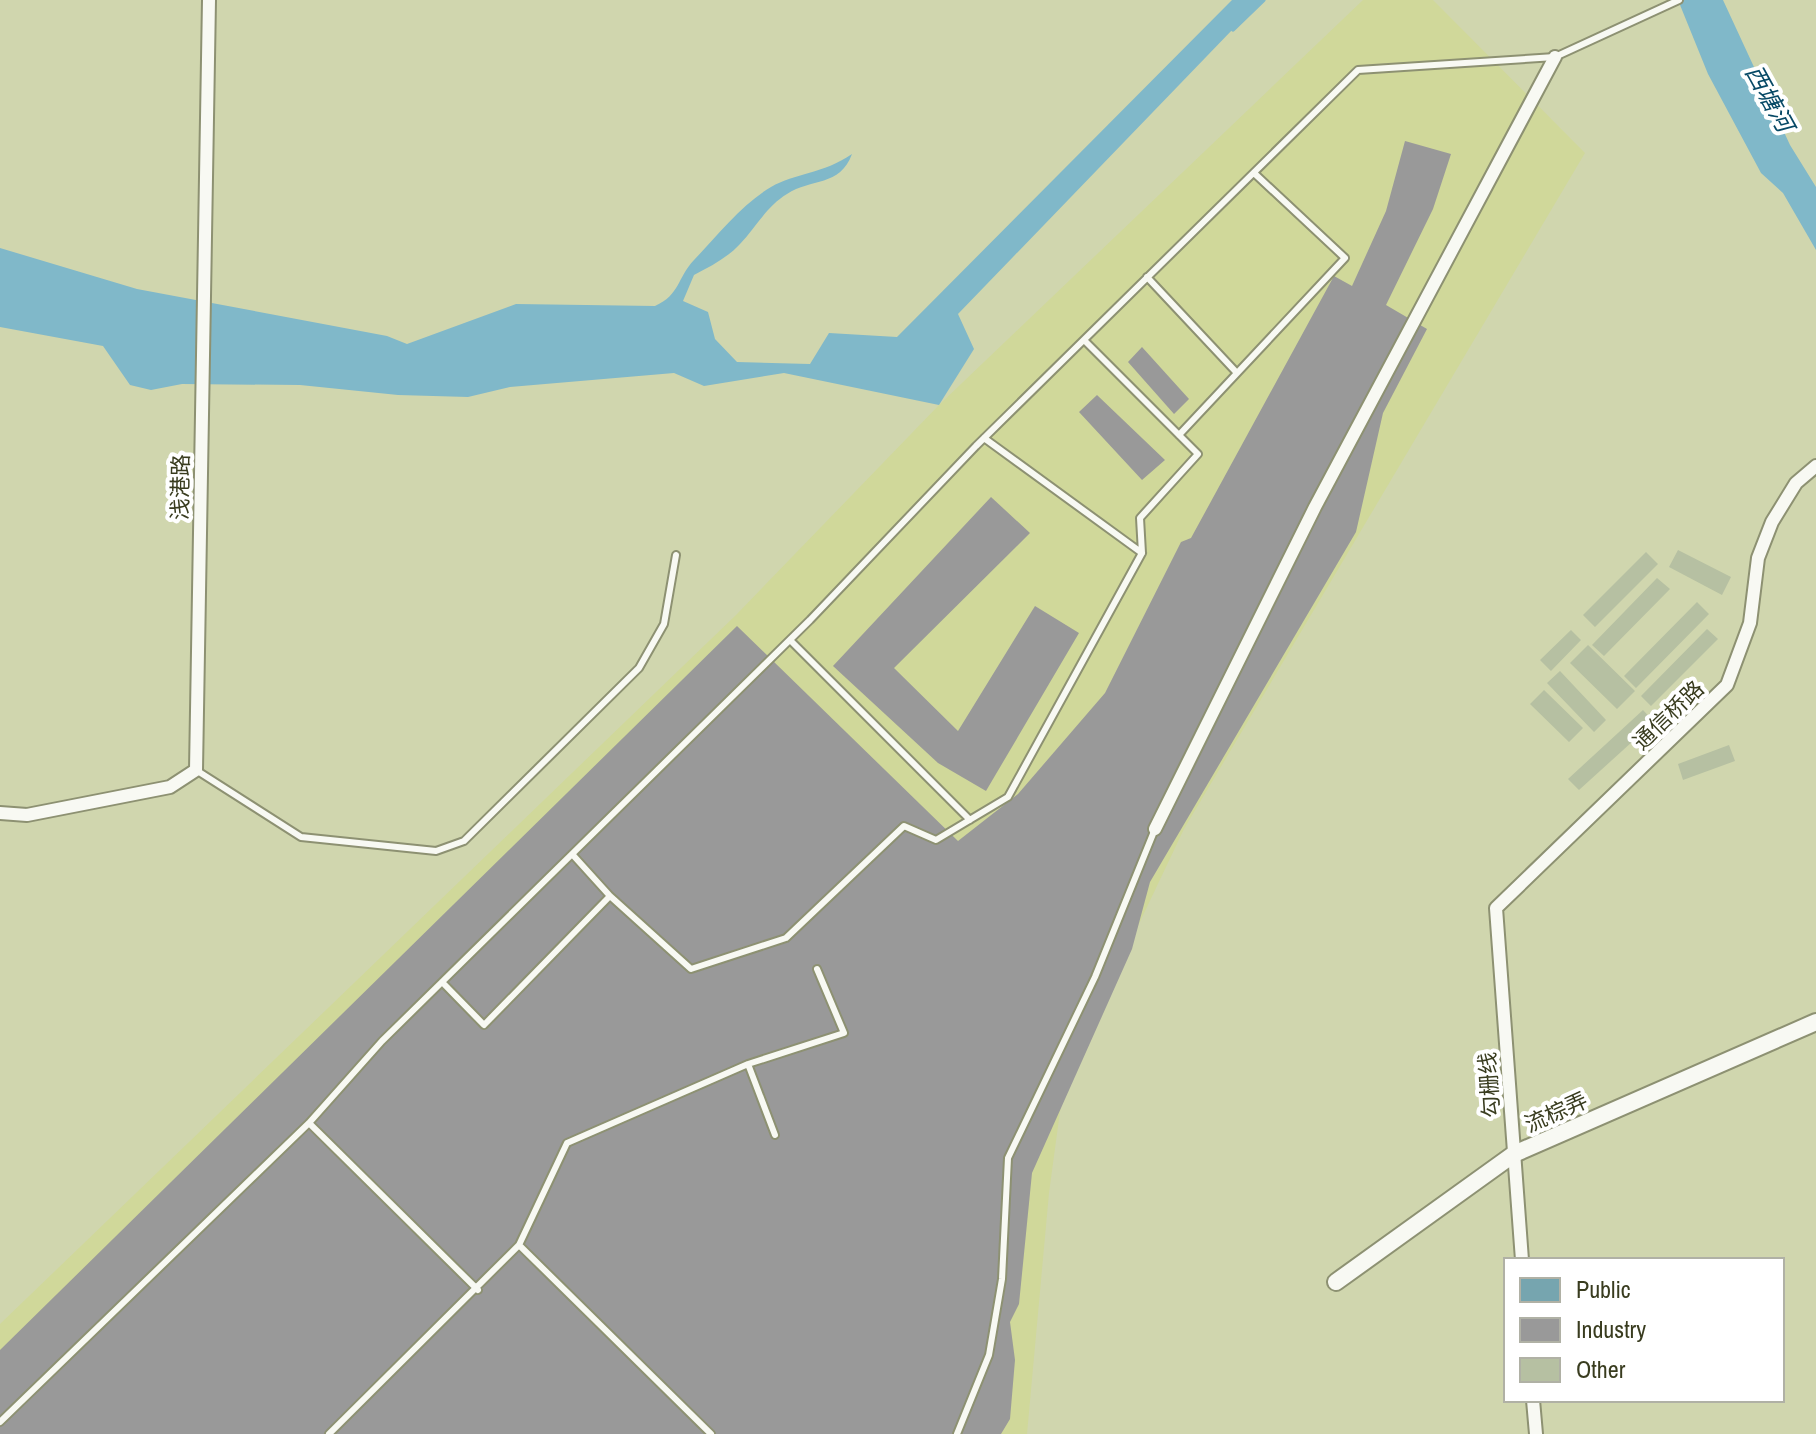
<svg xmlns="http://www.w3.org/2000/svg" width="1816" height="1434" font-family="'Archivo Narrow','Noto Sans SC',sans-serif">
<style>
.built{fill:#d0d89a}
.water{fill:#80b8c9}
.public{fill:#76a5af}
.industry{fill:#999}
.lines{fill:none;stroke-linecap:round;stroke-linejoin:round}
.stream{stroke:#80b8c9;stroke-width:5}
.building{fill:#b6c0a2}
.service-casing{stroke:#8d9172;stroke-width:10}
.minor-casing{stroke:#8d9172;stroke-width:16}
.tertiary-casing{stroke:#8d9172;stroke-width:20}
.service{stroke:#f8f9f3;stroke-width:6}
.minor{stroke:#f8f9f3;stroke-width:12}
.tertiary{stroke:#f8f9f3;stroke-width:16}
.labels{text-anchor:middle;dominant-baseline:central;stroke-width:8;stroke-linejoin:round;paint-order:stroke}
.street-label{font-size:22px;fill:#393c1f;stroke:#fff}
.water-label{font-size:24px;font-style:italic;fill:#074966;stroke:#fff}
</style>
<rect width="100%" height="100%" fill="#d0d6ae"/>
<path class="built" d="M1363 0H1433L1585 153 1184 829 1064 1082 1049 1193 1027 1434H0V1324L736 615 939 405Z"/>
<path class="water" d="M1232 0H1261L958 314 974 349 939 405 784 373 704 386 674 373 510 387 468 397 398 395 300 385 182 384 151 390 130 385 103 346 0 327V248L137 289 387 336 407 344 516 304 655 306C680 295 677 278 694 260 717 236 742 204 771 187 795 173 823 174 852 154 840 187 811 178 787 194 767 206 756 227 740 244 727 258 711 266 694 275L683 301 708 312 715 339 737 362 810 364 829 333 897 337Z
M1678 0H1723L1790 145 1816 187V250L1783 193 1761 173 1708 74Z"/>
<path class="public" d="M1124 774 1150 787 1110 865 1084 851Z
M808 988 820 1020 659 1079 648 1049Z
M738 1081 765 1146 595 1220 569 1153Z
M306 1138 456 1286 305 1434H0Z
M526 1268 695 1434H352Z"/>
<path class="industry" d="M1405 141 1451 154 1433 209 1386 305 1427 329 1383 413 1356 532 1150 882 1132 949 1032 1173 1019 1304 1010 1322 1015 1360 1010 1419 1001 1434H0V1350L737 626 958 841 1018 794 1105 693 1181 542 1191 538 1334 276 1352 286 1386 211Z
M1142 347 1189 399 1174 414 1128 362Z
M1097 395 1165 460 1142 480 1079 412Z
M991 497 1030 533 894 668 958 731 1035 606 1079 633 986 791 938 763 833 666Z"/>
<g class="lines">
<path class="stream" d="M1233 29 1263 0"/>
</g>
<path class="building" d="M1678 550 1731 577 1722 595 1669 567Z
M1646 552 1658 564 1595 627 1583 615Z
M1657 578 1670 589 1604 656 1592 645Z
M1697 602 1709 614 1636 688 1624 676Z
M1707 629 1718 639 1651 706 1641 696Z
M1571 630 1581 640 1551 671 1540 660Z
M1588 645 1635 691 1617 709 1570 663Z
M1560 671 1606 720 1594 732 1547 683Z
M1544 690 1583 728 1569 742 1530 704Z
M1643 710 1654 722 1579 790 1568 779Z
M1729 745 1735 761 1683 780 1678 764Z"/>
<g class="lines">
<g class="service-casing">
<path id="service" d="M1147 277 1237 373
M1084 340 1198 454 1140 518 1142 553
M1179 435 1345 258 1254 173
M790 640 970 820
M196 770 301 837 436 851 464 841 639 668 664 624 676 555
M572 854 610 896 691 969 786 938 904 826 936 840 1008 797 1142 553 984 438
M442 982 484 1025 610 896
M309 1123 382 1041 810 620 976 446 1358 70 1555 57 1679 0
M775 1135 748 1064 844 1033 817 969
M519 1245 711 1434
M0 1422 309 1123 478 1290
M329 1434 519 1245 567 1143 748 1064
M957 1434 989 1355 1002 1279 1008 1158 1095 977 1155 829"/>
</g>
<g class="minor-casing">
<path id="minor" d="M0 813 27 815 170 787 196 770 209 0
M1155 829 1315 507 1555 57
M1522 1260 1496 908 1727 685 1750 623 1758 558 1772 522 1796 483 1816 466
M1533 1400 1536 1434"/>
</g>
<g class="tertiary-casing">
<path id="tertiary" d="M1336 1282 1514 1154 1816 1022"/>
</g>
<use href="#service" class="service"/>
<use href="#minor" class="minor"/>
<use href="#tertiary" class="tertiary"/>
</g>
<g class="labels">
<g class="street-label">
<text transform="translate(180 487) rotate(-89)">浅港路</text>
<text transform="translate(1668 715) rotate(-44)">通信桥路</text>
<text transform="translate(1489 1085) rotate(-94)">勾栅线</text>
<text transform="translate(1556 1112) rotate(-24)">流棕弄</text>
</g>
<g class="water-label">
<text transform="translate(1770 98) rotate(61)">西塘河</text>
</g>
</g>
<rect x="1504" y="1258" width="280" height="144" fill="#ffffff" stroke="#b0b1a5" stroke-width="2"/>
<rect x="1520" y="1278" width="40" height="24" fill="#76a5af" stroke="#b0b1a5" stroke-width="2"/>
<text x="1576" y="1298" font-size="24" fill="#393c1f">Public</text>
<rect x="1520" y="1318" width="40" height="24" fill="#999999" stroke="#b0b1a5" stroke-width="2"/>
<text x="1576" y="1338" font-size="24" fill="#393c1f">Industry</text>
<rect x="1520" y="1358" width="40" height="24" fill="#b6c0a2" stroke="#b0b1a5" stroke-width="2"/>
<text x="1576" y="1378" font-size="24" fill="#393c1f">Other</text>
</svg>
